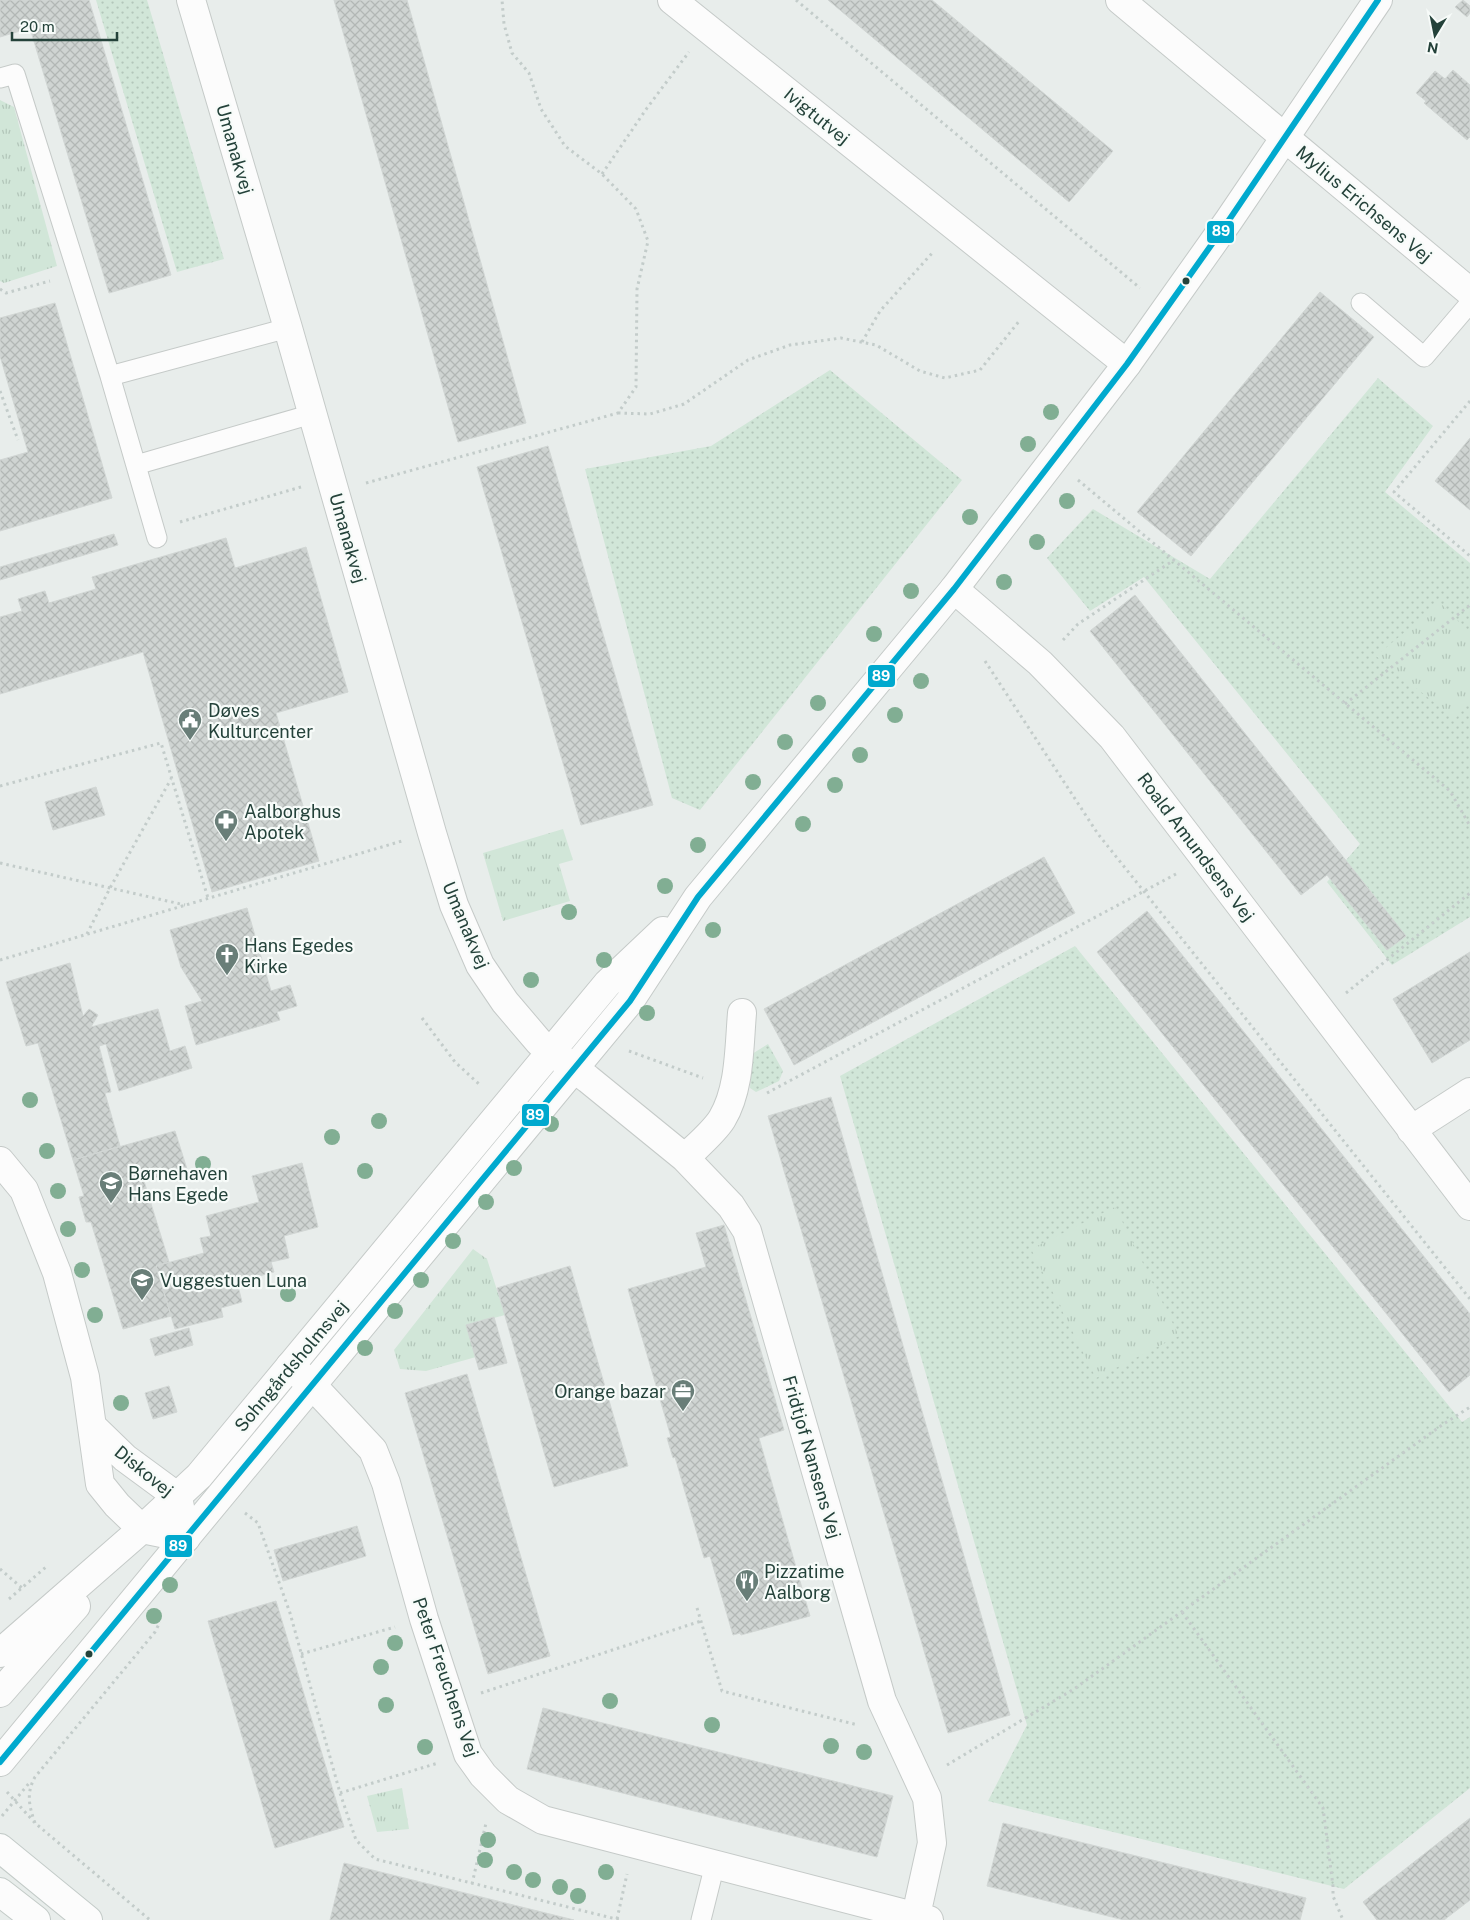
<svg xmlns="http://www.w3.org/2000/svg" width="1470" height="1920" font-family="'Public Sans',sans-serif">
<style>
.grass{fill:url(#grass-dots)}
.park{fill:url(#park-tufts)}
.building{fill:url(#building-cross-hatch);stroke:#d1d6d4}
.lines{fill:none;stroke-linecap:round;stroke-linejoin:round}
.service-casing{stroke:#c5cac8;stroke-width:21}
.minor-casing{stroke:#c5cac8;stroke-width:30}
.tertiary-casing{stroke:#c5cac8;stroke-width:30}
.secondary-casing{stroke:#c3cbc8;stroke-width:30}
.path{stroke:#c3ccca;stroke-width:3;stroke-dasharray:2.5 4;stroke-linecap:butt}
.service{stroke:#fcfcfc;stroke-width:19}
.minor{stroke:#fcfcfc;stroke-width:28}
.tertiary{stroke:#fcfcfc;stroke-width:28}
.secondary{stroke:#fcfcfc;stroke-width:28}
.bus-1-casing{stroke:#f7fbf9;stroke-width:10}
.bus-1{stroke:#00a9ce;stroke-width:6}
.tree{fill:#81ae93}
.bus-dot{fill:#24423a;stroke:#f7fbf9;stroke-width:2}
.labels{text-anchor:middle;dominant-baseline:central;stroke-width:4.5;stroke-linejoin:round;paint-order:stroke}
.street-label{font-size:18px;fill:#24423a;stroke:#f7fbf9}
.poi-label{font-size:18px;fill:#24423a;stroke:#f7fbf9;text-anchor:start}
.line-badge{stroke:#f7fbf9;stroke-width:2}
.badge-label{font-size:14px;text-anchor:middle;font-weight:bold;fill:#fff}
</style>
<defs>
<pattern id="grass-dots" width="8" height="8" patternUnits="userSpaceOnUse" patternTransform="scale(1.25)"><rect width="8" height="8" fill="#d1e6d8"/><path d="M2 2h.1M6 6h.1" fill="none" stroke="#b3c6ba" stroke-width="1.8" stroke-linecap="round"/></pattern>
<pattern id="park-tufts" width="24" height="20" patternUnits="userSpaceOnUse" patternTransform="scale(1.25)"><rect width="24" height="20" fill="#d1e6d8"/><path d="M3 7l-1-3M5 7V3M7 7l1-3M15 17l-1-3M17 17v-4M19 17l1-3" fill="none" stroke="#b3c6ba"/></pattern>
<pattern id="building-cross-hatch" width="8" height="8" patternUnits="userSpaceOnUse" patternTransform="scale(1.25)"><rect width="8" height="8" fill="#cfd4d2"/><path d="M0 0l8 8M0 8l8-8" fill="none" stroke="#b2b7b5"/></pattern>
</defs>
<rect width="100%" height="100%" fill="#e8edeb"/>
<path class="grass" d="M96 0H147L224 259 177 272Z
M830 370 962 480 700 810 672 798 585 469 711 446Z
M1378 378 1433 426 1385 492 1470 563V917L1392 965 1327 882 1360 844 1144 577 1090 611 1047 558 1093 509 1210 579Z
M1075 946 1462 1422 1470 1417V1788L1344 1889 988 1801 1027 1725 840 1076Z
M768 1044 783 1071 779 1081 756 1092 750 1088 752 1054Z"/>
<path class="park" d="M0 100 14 107 57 266 4 283 0 281Z
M1440 603 1470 632V701L1455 719 1376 656Z
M563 829 573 860 559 864 570 901 503 921 483 853Z
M1115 1207 1179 1336 1096 1378 1031 1249Z
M473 1249 487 1259 505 1315 467 1325 476 1357 426 1371 400 1369 394 1350Z
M402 1788 409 1829 377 1832 367 1796Z"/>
<path class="building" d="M0 0H89L171 275 109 293 30 28 0 37Z
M334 0H407L526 423 458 442Z
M828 0H932L1113 151 1069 202Z
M1463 0 1470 6V13L1467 17 1455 7Z
M1453 70 1470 85V137L1467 140 1424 103 1426 101 1416 93 1435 71 1445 79Z
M1320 292 1374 337 1191 556 1137 512Z
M55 303 112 498 0 531V460L28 452 0 356V318Z
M1470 438V510L1435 481Z
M548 446 653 805 581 825 477 467Z
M114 534 118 545 0 580V567Z
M226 538 235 568 306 547 348 692 276 713 319 861 212 892 143 652 0 694V617L22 611 18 599 45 591 49 603 96 589 92 577Z
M1135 595 1406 936 1387 950 1327 875 1301 895 1090 631Z
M96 787 105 815 53 830 45 802Z
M1044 857 1075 913 794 1065 764 1009Z
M247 908 271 991 290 985 297 1006 277 1012 280 1020 196 1045 185 1006 202 1001 181 967 170 930Z
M1147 911 1470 1314V1375L1449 1392 1097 952Z
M1470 952V1040L1432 1063 1393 999Z
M70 963 83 1016 89 1009 98 1015 91 1027 158 1009 170 1051 185 1046 192 1068 119 1091 106 1044 99 1046 111 1092 105 1093 120 1146 73 1160 38 1043 26 1046 6 982Z
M831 1097 1010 1715 948 1733 768 1116Z
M175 1131 187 1169 144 1181 169 1262 156 1266 171 1316 123 1329 91 1222H86L79 1197 84 1196 73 1160Z
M302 1163 318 1227 284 1236 289 1258 271 1262 274 1272 237 1282 242 1302 221 1308 223 1317 175 1329 156 1266 204 1253 200 1238 211 1236 206 1216 259 1202 252 1176Z
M724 1225 784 1430 759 1438 810 1616 741 1635 740 1633 733 1635 710 1556 704 1558 675 1457 673 1458 667 1438 671 1437 628 1289 706 1267 696 1233Z
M570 1266 628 1466 554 1487 497 1288Z
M494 1317 507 1363 479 1370 466 1325Z
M189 1328 193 1345 155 1356 150 1339Z
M467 1374 550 1656 488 1674 405 1393Z
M169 1386 177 1412 153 1419 145 1393Z
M357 1526 366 1556 283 1581 274 1550Z
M276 1601 344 1827 275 1848 208 1621Z
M543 1708 893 1796 877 1857 527 1769Z
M1470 1818V1900L1444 1920H1377L1363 1902Z
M1003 1823 1306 1898 1300 1920H1124L987 1886Z
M344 1863 574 1920H330Z"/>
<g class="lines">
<g class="service-casing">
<path id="service" d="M0 78 15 74 110 376 157 538
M1361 303 1424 357 1470 303
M110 376 288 328
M136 465 312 414
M701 1920 715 1864"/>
</g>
<g class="minor-casing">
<path id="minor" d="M191 0 288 328 432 833 454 905 480 965 505 1002 539 1042 588 1079 685 1158 731 1206 747 1231 882 1701 927 1798 932 1843 915 1920
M672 0 1127 364
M954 589 1040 663 1112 737 1470 1206
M1411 1130 1470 1092
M685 1158C696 1147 714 1132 722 1119 740 1089 739 1048 742 1013
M0 1161 24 1190 57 1273 85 1377 100 1484 117 1505 142 1529 186 1538 178 1497 125 1458 92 1426
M290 1366 311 1384 373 1450 386 1483 424 1619 468 1754 483 1775 508 1800 543 1820 929 1920"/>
</g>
<g class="tertiary-casing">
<path id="tertiary" d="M1120 0 1470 292
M0 1653 142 1529 199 1476 607 984 663 931
M0 1693 76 1606
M0 1762 630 1001 698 897 954 589 1127 364 1229 220 1378 0"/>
</g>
<g class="secondary-casing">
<path id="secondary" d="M0 1848 88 1920
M0 1892 36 1920"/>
</g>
<path class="path" d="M796 0 1140 288
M602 174 647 108 689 52
M0 289 6 293 50 281
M862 342 880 311 934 251
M0 391 18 440
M1470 401 1394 492 1470 556
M618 413 650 414 684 404 748 360 790 345 841 338 876 345 920 371 945 378 980 370 1020 320
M1078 480 1450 791 1470 826
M366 483 618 413 636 387 637 289 648 241 636 209 602 174 565 146 541 109 529 73 512 53 504 24 502 0
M180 522 301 487
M1063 640 1078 624 1174 560
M985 661 1098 834 1470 1299
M1345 704 1470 605
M0 786 161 743 208 898
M0 863 185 905
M87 934 110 888 171 779
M0 960 402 841
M1346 993 1470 893
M422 1018 455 1062 480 1085
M629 1051 703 1078
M767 1093 1176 874
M245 1513 258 1523 290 1613 340 1793 356 1840 375 1859 620 1920
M0 1569 22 1588
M9 1599 46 1567
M697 1608 722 1691 858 1725
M1182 1612 1323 1808 1333 1886V1896L1343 1920
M301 1654 395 1627
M481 1693 701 1621
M947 1765 1074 1689 1442 1425 1470 1407
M7 1792 35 1823 150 1920
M340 1793 438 1763
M2 1816 30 1782
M35 1823C29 1806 26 1793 35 1777L155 1632 160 1622
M472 1884 486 1823
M617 1919 627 1874"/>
<use href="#service" class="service"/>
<use href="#minor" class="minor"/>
<use href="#tertiary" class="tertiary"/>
<use href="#secondary" class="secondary"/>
<g class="bus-1-casing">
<path id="bus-1" d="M0 1762 630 1001 698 897 954 589 1127 364 1229 220 1378 0"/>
</g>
<use href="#bus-1" class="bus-1"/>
</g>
<g class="tree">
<circle cx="1051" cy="412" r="8"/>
<circle cx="1028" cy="444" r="8"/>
<circle cx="1067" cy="501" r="8"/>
<circle cx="970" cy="517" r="8"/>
<circle cx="1037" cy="542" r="8"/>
<circle cx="1004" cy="582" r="8"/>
<circle cx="911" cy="591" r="8"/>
<circle cx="874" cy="634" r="8"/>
<circle cx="921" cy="681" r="8"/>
<circle cx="818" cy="703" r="8"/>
<circle cx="895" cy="715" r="8"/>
<circle cx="785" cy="742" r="8"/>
<circle cx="860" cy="755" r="8"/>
<circle cx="753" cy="782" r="8"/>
<circle cx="835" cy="785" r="8"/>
<circle cx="803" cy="824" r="8"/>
<circle cx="698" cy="845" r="8"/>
<circle cx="665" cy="886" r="8"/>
<circle cx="569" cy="912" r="8"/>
<circle cx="713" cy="930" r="8"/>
<circle cx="604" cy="960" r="8"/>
<circle cx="531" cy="980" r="8"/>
<circle cx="647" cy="1013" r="8"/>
<circle cx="30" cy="1100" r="8"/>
<circle cx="379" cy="1121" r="8"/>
<circle cx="551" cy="1124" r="8"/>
<circle cx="332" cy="1137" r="8"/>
<circle cx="47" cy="1151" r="8"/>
<circle cx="203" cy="1164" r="8"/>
<circle cx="514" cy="1168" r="8"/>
<circle cx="365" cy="1171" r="8"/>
<circle cx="58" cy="1191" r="8"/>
<circle cx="486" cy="1202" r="8"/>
<circle cx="68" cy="1229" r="8"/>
<circle cx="453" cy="1241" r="8"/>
<circle cx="82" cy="1270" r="8"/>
<circle cx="421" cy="1280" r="8"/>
<circle cx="288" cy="1294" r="8"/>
<circle cx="395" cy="1311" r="8"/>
<circle cx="95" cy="1315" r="8"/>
<circle cx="365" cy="1348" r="8"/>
<circle cx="121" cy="1403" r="8"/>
<circle cx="170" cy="1585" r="8"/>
<circle cx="154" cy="1616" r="8"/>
<circle cx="395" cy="1643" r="8"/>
<circle cx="381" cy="1667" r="8"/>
<circle cx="610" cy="1701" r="8"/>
<circle cx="386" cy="1705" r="8"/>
<circle cx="712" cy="1725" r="8"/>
<circle cx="831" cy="1746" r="8"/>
<circle cx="425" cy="1747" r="8"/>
<circle cx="864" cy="1752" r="8"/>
<circle cx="488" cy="1840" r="8"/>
<circle cx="485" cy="1860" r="8"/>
<circle cx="514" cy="1872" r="8"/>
<circle cx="606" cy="1872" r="8"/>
<circle cx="533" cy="1880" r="8"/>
<circle cx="560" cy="1887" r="8"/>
<circle cx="578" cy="1896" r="8"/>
</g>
<defs>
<g id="civic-pin" transform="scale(1.25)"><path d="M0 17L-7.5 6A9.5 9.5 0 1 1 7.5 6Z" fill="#697e78" stroke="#f7fbf9"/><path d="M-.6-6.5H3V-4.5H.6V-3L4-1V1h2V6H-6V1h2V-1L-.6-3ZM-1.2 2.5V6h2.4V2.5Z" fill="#fff"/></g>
<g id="pharmacy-pin" transform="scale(1.25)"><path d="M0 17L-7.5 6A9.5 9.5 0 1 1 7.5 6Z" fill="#697e78" stroke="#f7fbf9"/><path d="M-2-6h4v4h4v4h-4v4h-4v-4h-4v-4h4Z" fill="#fff"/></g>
<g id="church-pin" transform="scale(1.25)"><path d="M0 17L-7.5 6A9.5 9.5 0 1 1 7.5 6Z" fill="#697e78" stroke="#f7fbf9"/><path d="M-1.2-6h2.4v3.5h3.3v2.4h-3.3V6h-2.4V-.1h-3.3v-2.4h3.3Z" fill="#fff"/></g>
<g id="school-pin" transform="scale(1.25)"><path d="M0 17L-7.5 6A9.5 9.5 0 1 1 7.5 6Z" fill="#697e78" stroke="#f7fbf9"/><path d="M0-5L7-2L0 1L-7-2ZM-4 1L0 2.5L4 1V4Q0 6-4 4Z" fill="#fff"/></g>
<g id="office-pin" transform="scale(1.25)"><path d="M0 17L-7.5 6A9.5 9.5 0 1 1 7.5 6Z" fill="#697e78" stroke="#f7fbf9"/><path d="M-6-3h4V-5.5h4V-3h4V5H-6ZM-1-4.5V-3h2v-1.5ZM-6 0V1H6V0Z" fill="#fff"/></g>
<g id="restaurant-pin" transform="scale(1.25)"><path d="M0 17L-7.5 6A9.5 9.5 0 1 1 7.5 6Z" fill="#697e78" stroke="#f7fbf9"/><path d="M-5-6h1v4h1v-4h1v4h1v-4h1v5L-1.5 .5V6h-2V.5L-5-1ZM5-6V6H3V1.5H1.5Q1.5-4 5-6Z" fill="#fff"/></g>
</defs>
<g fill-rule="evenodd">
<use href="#civic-pin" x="190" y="720"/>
<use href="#pharmacy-pin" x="226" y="821"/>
<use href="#church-pin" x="227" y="955"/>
<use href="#school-pin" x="111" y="1183"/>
<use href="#school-pin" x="142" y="1280"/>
<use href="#office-pin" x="683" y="1391"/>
<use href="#restaurant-pin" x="747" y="1581"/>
</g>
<g class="bus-dot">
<circle cx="1186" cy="281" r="4.5"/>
<circle cx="89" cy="1654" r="4.5"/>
</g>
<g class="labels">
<g class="street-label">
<text transform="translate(817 116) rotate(39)">Ivigtutvej</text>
<text transform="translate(235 149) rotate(74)">Umanakvej</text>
<text transform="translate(1364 204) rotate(40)">Mylius Erichsens Vej</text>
<text transform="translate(348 538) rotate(74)">Umanakvej</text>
<text transform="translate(1196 847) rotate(53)">Roald Amundsens Vej</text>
<text transform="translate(466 925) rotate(67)">Umanakvej</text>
<text transform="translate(291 1366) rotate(-50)">Sohngårdsholmsvej</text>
<text transform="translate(812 1457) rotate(74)">Fridtjof Nansens Vej</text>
<text transform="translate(144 1471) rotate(39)">Diskovej</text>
<text transform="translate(446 1677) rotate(71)">Peter Freuchens Vej</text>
</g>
<g class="poi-label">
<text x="208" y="710">Døves<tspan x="208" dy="21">Kulturcenter</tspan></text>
<text x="244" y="811">Aalborghus<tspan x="244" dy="21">Apotek</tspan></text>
<text x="244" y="945">Hans Egedes<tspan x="244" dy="21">Kirke</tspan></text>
<text x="128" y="1173">Børnehaven<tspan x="128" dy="21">Hans Egede</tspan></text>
<text x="160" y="1280">Vuggestuen Luna</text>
<text x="666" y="1391" text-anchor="end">Orange bazar</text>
<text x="764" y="1571">Pizzatime<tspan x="764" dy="21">Aalborg</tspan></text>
</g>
</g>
<g class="line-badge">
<rect x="1206" y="220" width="29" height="24" rx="5" fill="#00a9ce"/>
<rect x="867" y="664" width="29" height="24" rx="5" fill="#00a9ce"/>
<rect x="521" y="1103" width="29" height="24" rx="5" fill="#00a9ce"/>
<rect x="164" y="1534" width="29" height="24" rx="5" fill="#00a9ce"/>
</g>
<g class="badge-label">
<text x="1221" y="236">89</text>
<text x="881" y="681">89</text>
<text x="535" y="1120">89</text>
<text x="178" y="1551">89</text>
</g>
<g transform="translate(1435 35) rotate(190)" stroke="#f7fbf9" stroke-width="4" paint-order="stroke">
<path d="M0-4L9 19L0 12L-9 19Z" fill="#24423a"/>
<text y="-8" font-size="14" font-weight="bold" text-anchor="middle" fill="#24423a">N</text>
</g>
<path d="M12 32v8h105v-8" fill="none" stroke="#24423a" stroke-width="2.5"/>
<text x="20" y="32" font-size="15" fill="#24423a" stroke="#f7fbf9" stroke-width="4" paint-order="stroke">20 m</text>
</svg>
